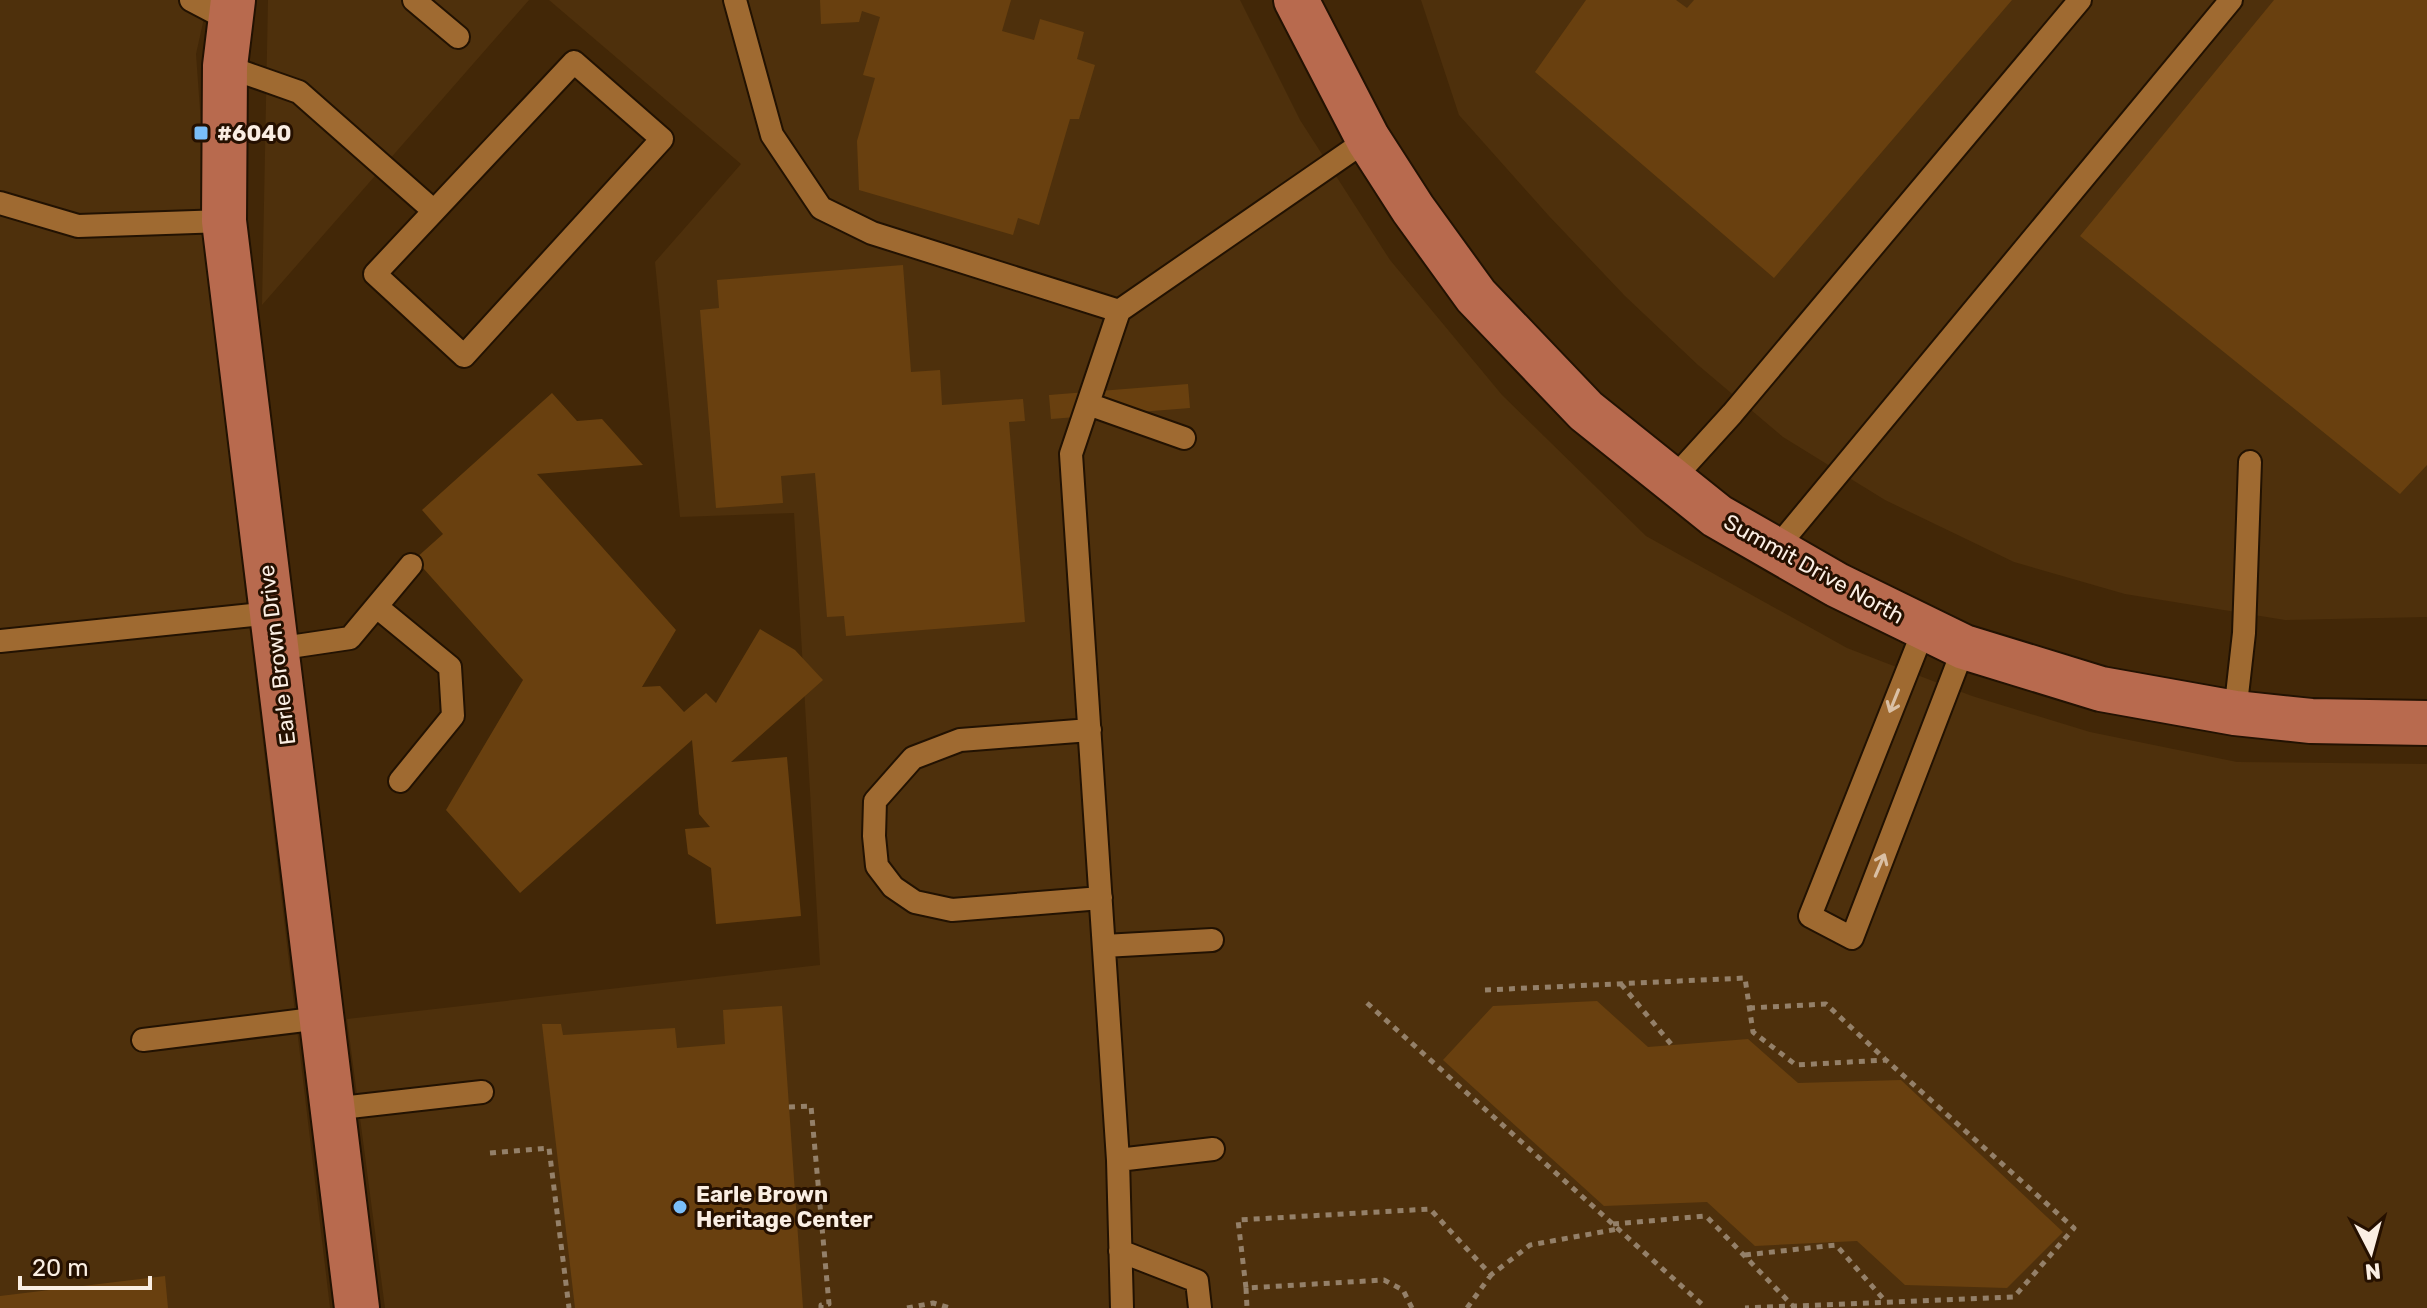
<svg xmlns="http://www.w3.org/2000/svg" width="2427" height="1308" font-family="Rubik,sans-serif">
<style>
.built{fill:#4e300c}
.building{fill:#69400f}
.lines{fill:none;stroke-linecap:round;stroke-linejoin:round}
.lane-casing{stroke:#221202;stroke-width:26}
.secondary-casing{stroke:#221202;stroke-width:48}
.path{stroke:#948069;stroke-width:5;stroke-dasharray:6 6;stroke-linecap:butt}
.lane{stroke:#9f6a31;stroke-width:22}
.secondary{stroke:#b86a4e;stroke-width:44}
.oneway{stroke:#dac0a5}
.poi-dot{fill:#7abef8;stroke:#251000;stroke-width:3}
.labels{text-anchor:middle;dominant-baseline:central;stroke-width:6;stroke-linejoin:round;paint-order:stroke}
.poi-label{font-size:22px;font-weight:bold;fill:#faeee3;stroke:#251000;text-anchor:start}
.street-label{font-size:22px;fill:#faeee3;stroke:#251000}
</style>
<rect width="100%" height="100%" fill="#422707"/>
<path class="built" d="M0 0H208L196 54 218 362 330 1308H0Z
M268 0H529L262 305Z
M549 0H1240L1300 120 1390 260 1502 395 1646 536 1847 648 1972 696 2090 732 2237 762 2427 764V1308H385L347 1019 820 965 794 513 680 517 655 262 741 164Z
M1421 0H2427V617L2285 620 2125 594 2014 562 1885 500 1783 437 1698 365 1625 296 1549 216 1459 115Z"/>
<path class="building" d="M820 0H1011L1002 31 1034 40 1040 19 1084 32 1077 59 1095 65 1079 119H1070L1039 225 1018 218 1013 235 859 190 857 141 875 78 863 75 880 17 862 11 859 22 821 24Z
M1586 0H1676L1687 8 1694 0H2012L1774 278 1535 72Z
M2274 0H2427V465L2400 494 2080 236Z
M903 265 911 372 940 370 942 405 1023 399 1025 421 1009 422 1025 622 846 636 844 616 827 617 815 473 781 476 783 503 716 508 700 310 719 308 717 280Z
M1188 384 1190 408 1051 419 1049 395Z
M552 393 577 421 602 419 643 465 537 474 676 630 642 687 660 686 684 712 706 693 716 703 760 629 795 650 823 680 731 762 787 757 801 916 716 924 711 868 688 854 685 829 710 827 699 814 692 740 520 893 446 810 523 680 415 559 443 534 422 510Z
M1597 1001 1648 1047 1748 1039 1798 1083 1901 1080 2063 1232 2007 1288 1905 1285 1857 1241 1755 1246 1707 1202 1604 1206 1443 1060 1493 1006Z
M782 1006 803 1308H575L542 1024H561L563 1035 675 1028 677 1048 725 1044 723 1010Z
M165 1276 168 1308H0V1296Z"/>
<g class="lines">
<g class="lane-casing">
<path id="lane" d="M191 0 229 20
M414 0 458 37
M735 0 772 135 821 208 872 233 1119 311 1368 139
M574 62 662 139 464 356 375 274Z
M225 66 299 92 434 211
M0 203 78 226 224 221
M1088 404 1184 438
M1672 480 1732 414 2080 0
M1774 551 2231 0
M377 607 450 667 453 716 400 781
M1924 629 1810 916 1852 938 1964 647
M0 641 272 613
M276 649 350 638 411 565
M2235 713 2244 633 2250 462
M1090 730 960 740 913 758 875 801 874 836 877 866 893 887 915 902 952 910 1101 898
M1104 946 1212 940
M143 1040 321 1018
M332 1109 482 1092
M1118 1160 1071 454 1119 311
M1120 1251 1197 1281 1200 1308
M1122 1308 1118 1160 1213 1149"/>
</g>
<g class="secondary-casing">
<path id="secondary" d="M233 0 225 66 224 221 357 1308
M1296 0 1368 139 1413 209 1476 296 1586 411 1717 516 1837 585 1964 647 2101 689 2235 713 2311 721 2427 723"/>
</g>
<path class="path" d="M1621 984 1671 1044
M1485 990 1745 978 1753 1032 1796 1065 1886 1060 2074 1228 2014 1297 1745 1308
M1367 1003 1706 1308
M1749 1008 1826 1004 1885 1059
M789 1107 811 1106 829 1304 821 1305V1308
M490 1153 549 1148 569 1308
M1613 1224 1706 1216 1792 1305
M1745 1255 1836 1245 1886 1302
M1246 1288 1247 1308
M907 1308 933 1303 950 1308
M1412 1308 1403 1290 1384 1280 1246 1288 1238 1220 1430 1209 1491 1275 1530 1245 1618 1229
M1467 1308 1491 1275"/>
<use href="#lane" class="lane"/>
<use href="#secondary" class="secondary"/>
</g>
<defs><path id="oneway-shaft" d="M-6 0H5M1.5-3L5.5 0L1.5 3" fill="none" stroke-width="1.6" stroke-linecap="round" stroke-linejoin="round" transform="scale(2)"/></defs>
<g class="oneway">
<use href="#oneway-shaft" transform="translate(1894 701) rotate(112)"/>
<use href="#oneway-shaft" transform="translate(1880 865) rotate(-67)"/>
</g>
<g class="poi-dot">
<rect x="193" y="125" width="16" height="16" rx="4"/>
<circle cx="680" cy="1207" r="8"/>
</g>
<g class="labels">
<g class="poi-label">
<text x="217" y="133">#6040</text>
<text x="696" y="1194">Earle Brown<tspan x="696" dy="25">Heritage Center</tspan></text>
</g>
<g class="street-label">
<text transform="translate(1814 569) rotate(29)">Summit Drive North</text>
<text transform="translate(277 655) rotate(-97)">Earle Brown Drive</text>
</g>
</g>
<g transform="translate(2371 1252) rotate(174)" stroke="#251000" stroke-width="6" paint-order="stroke">
<path d="M0-6L14 30L0 20L-14 30Z" fill="#faeee3"/>
<text y="-12" font-size="22" font-weight="bold" text-anchor="middle" fill="#faeee3">N</text>
</g>
<path d="M20 1276v12h130v-12" fill="none" stroke="#faeee3" stroke-width="4"/>
<text x="32" y="1276" font-size="24" fill="#faeee3" stroke="#251000" stroke-width="6" paint-order="stroke">20 m</text>
</svg>
